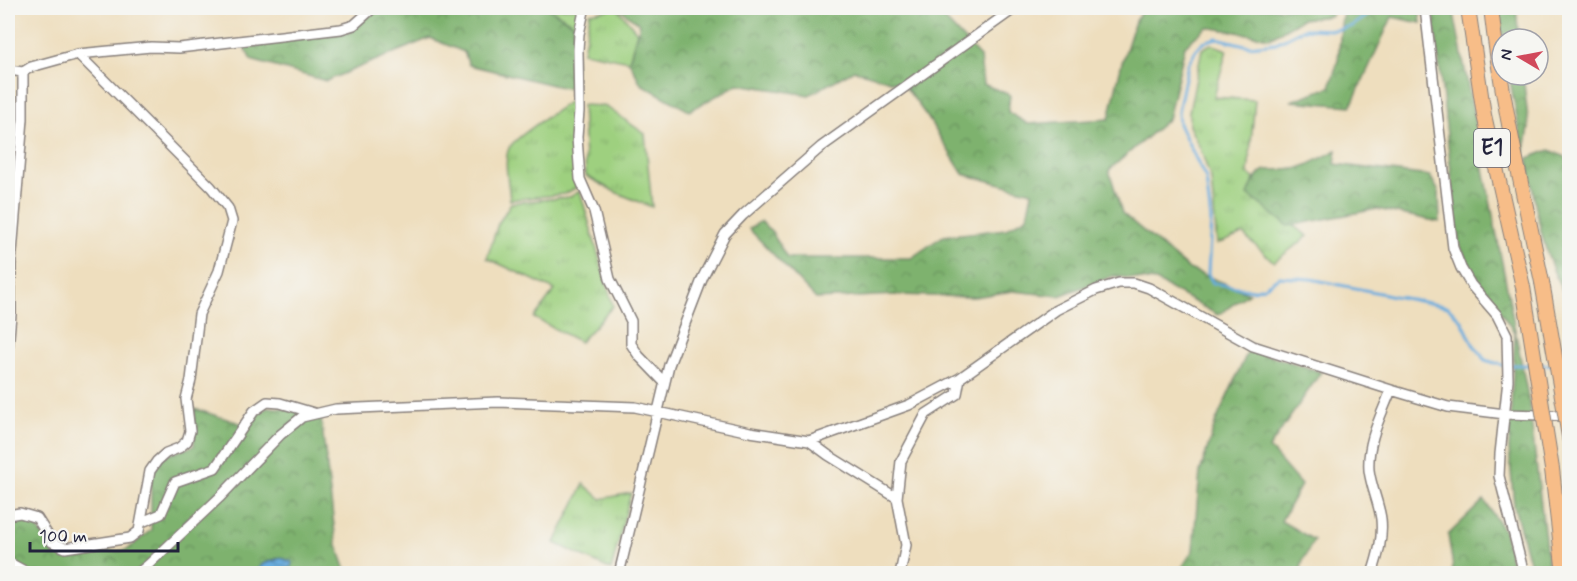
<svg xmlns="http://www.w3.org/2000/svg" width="1577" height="581" font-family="Mynerve,sans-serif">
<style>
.grass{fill:url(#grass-tufts);stroke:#60795d;stroke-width:1.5}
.forest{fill:url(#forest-crowns);stroke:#506a54;stroke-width:1.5}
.water{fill:url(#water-waves);stroke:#45678c;stroke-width:1.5}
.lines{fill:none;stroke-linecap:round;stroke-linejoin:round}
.stream{stroke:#68acde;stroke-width:3}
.minor-casing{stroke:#88807c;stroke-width:12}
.highway-casing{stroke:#88807c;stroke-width:16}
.minor{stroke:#fff;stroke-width:9}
.highway{stroke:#f7bd88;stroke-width:14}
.highway-bridge-casing{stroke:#88807c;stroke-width:16;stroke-linecap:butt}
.highway-bridge{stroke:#f7bd88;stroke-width:14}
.labels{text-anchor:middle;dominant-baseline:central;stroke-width:4.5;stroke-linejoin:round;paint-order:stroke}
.shield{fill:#f6f6f2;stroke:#626272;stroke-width:1.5}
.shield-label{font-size:22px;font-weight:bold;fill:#22223b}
</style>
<defs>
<pattern id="grass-tufts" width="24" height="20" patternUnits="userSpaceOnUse" patternTransform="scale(1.5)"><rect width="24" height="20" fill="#9ed07f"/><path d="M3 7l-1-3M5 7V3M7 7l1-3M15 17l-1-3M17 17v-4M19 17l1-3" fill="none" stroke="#88b26f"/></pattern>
<pattern id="forest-crowns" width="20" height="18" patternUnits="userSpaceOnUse" patternTransform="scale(1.5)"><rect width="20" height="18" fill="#7eb26e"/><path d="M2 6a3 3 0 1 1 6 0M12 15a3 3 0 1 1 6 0" fill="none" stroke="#67905c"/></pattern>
<pattern id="water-waves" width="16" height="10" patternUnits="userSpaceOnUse" patternTransform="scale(1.5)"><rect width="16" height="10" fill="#68acde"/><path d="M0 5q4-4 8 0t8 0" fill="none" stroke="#558cb5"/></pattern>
</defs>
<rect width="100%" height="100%" fill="#f6f6f2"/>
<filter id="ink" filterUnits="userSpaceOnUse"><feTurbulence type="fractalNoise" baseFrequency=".0167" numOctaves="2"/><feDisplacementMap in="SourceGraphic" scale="12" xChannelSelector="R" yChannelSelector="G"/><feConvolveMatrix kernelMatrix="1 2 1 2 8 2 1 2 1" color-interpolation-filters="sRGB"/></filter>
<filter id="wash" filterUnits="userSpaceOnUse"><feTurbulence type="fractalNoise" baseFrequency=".008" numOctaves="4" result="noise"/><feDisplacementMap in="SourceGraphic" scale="24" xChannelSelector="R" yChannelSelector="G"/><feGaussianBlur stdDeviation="1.35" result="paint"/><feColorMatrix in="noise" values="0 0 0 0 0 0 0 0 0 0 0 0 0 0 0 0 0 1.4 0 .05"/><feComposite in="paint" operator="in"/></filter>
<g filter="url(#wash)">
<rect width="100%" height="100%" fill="#eedebe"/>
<path class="grass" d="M548 8H581L578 20 574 24Z
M617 8 637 32 629 61 583 52 590 13Z
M1211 44 1227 50 1214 97 1255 100 1248 174 1254 178 1250 196 1308 236 1274 262 1243 234 1217 244 1211 179 1200 148 1189 126V112L1202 49Z
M573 99 572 140 577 187 565 194 510 200C509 185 503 162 509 148 514 137 561 108 573 99Z
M582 105 605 106 645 134 652 207 615 192 586 176Z
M580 191 613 306 580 342 534 318 555 290 487 258 498 224 511 203 570 197Z
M584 484 601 499 631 493 611 570 555 543Z"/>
<path class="forest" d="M377 8H548L574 24 575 86 565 88 469 65 464 52 430 38 326 81 251 60 245 48 292 39 351 32Z
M618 8H934L980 57 983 84 1010 95 1008 112 1028 124 1109 119 1121 66 1135 21 1143 8H1336L1330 16 1302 19 1270 38 1207 27 1185 46 1168 119 1109 170 1122 213 1189 269 1249 293 1218 315 1156 281 1113 276 1059 296 1013 291 974 297 896 295 816 299 749 229 761 221 773 234 787 258H911L943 236 1006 229 1027 217 1032 192 963 174 928 118 904 85 854 70 809 95 738 84 689 111 641 84 629 61 640 24Z
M1347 8H1419L1421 23 1392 17 1351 106 1291 101 1330 87 1338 60 1342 16Z
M1433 8H1453L1529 402 1549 573H1532L1514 506 1509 449 1515 333 1474 274 1459 244Z
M1497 8H1516L1519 39H1503Z
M1509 75H1523L1529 128 1524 155Z
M1337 150 1335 164 1430 176 1439 192 1440 222 1377 209 1288 226 1248 195C1261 160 1266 173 1294 169 1306 168 1326 155 1337 150Z
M1550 150 1569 159V285L1562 290C1542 250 1534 203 1528 158Z
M1249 349 1321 372 1269 448 1301 485 1281 521 1314 540 1303 560 1300 573 1178 574 1193 550 1200 472 1216 421Z
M268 407 298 410 321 418 336 542 347 573H275L291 562 281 557 263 564 254 573 8 574V517L33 520 54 555 127 550 151 530V474L164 456 194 446 195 409 243 424Z
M1484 500 1504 531 1514 573H1452L1453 567 1448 535Z"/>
<path class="water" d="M281 558 292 562 291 567 275 573H254L263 564Z"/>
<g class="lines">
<path class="stream" d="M1378 8 1352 26 1334 30 1304 29 1276 43 1249 46 1217 38 1203 42 1196 50 1188 64 1178 112 1179 124 1206 179 1211 220 1208 274 1213 283 1253 290 1264 287 1279 277 1311 279 1448 307 1462 321 1473 344 1485 360 1502 365H1532
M1539 365H1553
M1560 365H1570"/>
</g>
</g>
<g filter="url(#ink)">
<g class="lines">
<g class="minor-casing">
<path id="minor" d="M586 8 584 11 579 34 578 50 579 111 577 137 580 179 594 211 610 279 631 321V344L639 356 664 382
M1425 8 1453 248 1461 268 1471 285 1497 315 1507 335 1508 380 1500 454 1499 476 1524 574
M78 54 151 47 179 48 341 29 354 25 373 8
M8 70 23 72 31 67 78 54 211 187 228 208 232 221 219 271 199 314 191 380 186 399 190 431 187 441 179 448 166 453 157 461 150 471 139 531 130 538 65 548 52 542 37 518 20 513 8 515
M8 349 11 314V265L23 119V72
M809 441 828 455 897 498
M142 522 161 514 175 482 215 468 254 411 267 402 280 403 314 413
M8 562 30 574
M137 574 148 565 219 498 280 435 302 417 336 409 498 402 635 407 750 432 809 441 909 405 960 378 1056 310 1096 290 1119 283H1134L1149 288 1253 346 1391 390 1448 407 1505 414 1570 416
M619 574 669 365 703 277 725 234 743 215 821 147 1015 8
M900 574 906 545 897 498 901 461 926 414 957 394 960 378
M1372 574C1378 556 1383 538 1381 519 1379 503 1371 487 1369 470 1367 441 1381 416 1391 390"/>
</g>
<g class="highway-casing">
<path id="highway" d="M1468 8 1484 115 1523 287
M1491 8C1501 100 1523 191 1542 282
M1552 469 1564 574"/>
</g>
<use href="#minor" class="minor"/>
<use href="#highway" class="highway"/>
<g class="highway-bridge-casing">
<path id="highway-bridge" d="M1542 282 1570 442
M1523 287 1552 469"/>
</g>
<use href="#highway-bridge" class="highway-bridge"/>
</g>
</g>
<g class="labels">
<rect class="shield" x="1474" y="129" width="36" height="38" rx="4.5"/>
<g class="shield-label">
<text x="1492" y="148">E1</text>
</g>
</g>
<rect width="1577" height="581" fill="none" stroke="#f6f6f2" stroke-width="30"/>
<g transform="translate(1520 57) rotate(280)"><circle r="28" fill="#f6f6f2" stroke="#a1a1a9" stroke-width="1.5"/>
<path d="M0-4.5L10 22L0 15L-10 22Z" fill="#d1495b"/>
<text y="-9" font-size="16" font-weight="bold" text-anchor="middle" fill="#22223b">N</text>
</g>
<path d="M30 542v9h148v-9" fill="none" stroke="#22223b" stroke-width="3"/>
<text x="39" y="542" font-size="18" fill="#22223b" stroke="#f6f6f2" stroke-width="4.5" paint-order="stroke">100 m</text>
</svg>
